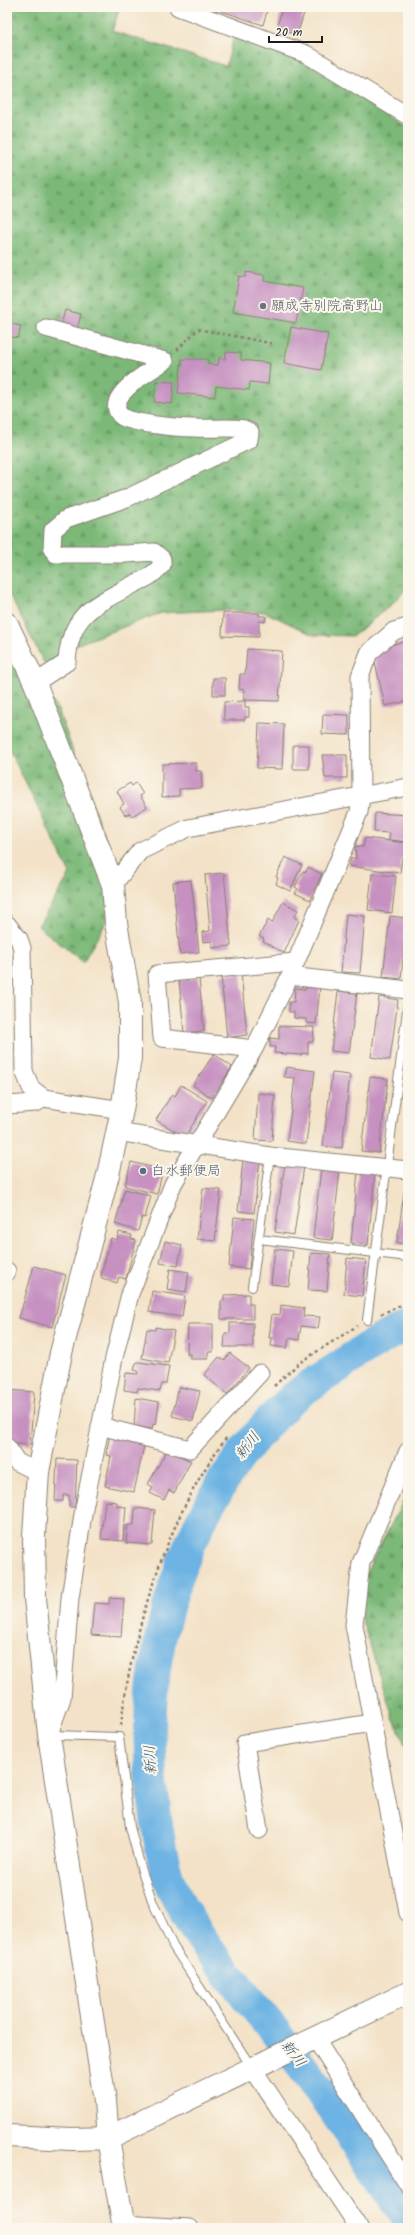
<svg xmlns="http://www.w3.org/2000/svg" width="415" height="2235" font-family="Kalam,'Klee One',sans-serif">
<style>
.forest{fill:url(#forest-firs);stroke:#4c6a4a}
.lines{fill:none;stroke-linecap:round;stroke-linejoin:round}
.river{stroke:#6db3e3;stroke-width:32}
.building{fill:#c691c1}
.lane-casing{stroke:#887f72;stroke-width:10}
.street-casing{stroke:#887f72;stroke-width:19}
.secondary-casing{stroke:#887f72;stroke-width:24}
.path{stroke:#887f72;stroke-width:2.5;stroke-dasharray:3 3;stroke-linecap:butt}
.lane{stroke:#fff;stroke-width:8}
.street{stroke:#fff;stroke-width:17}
.secondary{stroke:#fff;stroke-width:22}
.worship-dot{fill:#6b7280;stroke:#fbf7ec;stroke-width:1.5}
.service-dot{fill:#5c6f8a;stroke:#fbf7ec;stroke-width:1.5}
.labels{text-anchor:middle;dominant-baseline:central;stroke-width:4;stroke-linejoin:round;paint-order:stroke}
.worship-label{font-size:14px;fill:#5b616d;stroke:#fbf7ec;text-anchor:start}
.service-label{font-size:14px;fill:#4e5e75;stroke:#fbf7ec;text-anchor:start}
.water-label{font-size:15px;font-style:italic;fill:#3c586c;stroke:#fbf7ec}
</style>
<defs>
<pattern id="forest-firs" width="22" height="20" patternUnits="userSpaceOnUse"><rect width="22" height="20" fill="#7cb978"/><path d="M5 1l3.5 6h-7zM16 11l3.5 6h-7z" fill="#6b9e67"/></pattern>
</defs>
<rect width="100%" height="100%" fill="#fbf7ec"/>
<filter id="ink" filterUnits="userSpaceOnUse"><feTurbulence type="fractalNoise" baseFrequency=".025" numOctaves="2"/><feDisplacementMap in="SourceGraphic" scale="8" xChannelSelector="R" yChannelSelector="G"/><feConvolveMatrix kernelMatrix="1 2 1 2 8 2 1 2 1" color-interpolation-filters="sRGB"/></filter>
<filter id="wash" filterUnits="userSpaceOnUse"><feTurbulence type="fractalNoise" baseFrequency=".012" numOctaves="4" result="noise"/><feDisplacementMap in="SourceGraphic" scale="16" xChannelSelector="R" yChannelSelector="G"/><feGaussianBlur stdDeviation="0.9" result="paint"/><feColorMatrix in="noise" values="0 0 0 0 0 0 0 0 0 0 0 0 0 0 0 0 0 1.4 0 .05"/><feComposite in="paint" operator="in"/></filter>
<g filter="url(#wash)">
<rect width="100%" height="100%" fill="#f3e2c7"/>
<path class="forest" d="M7 7H120L112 31 226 66 234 36 303 60 408 128V587L391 605 353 636 313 635 265 612 224 610 161 613 78 644 45 665 7 590Z
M7 631 58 710 110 852 107 921 83 962 38 926 70 874 7 745Z
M408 1492V1751L393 1717 354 1596Z"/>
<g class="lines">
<path class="river" d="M408 1326C381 1337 357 1354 334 1370 319 1380 302 1389 290 1401 185 1497 136 1656 153 1795 157 1823 161 1864 173 1890 204 1955 258 2006 300 2064 338 2114 372 2167 408 2219"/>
</g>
<g id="blocks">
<path class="building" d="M210 7H268L263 25Z
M276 7H306L297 35 281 30 278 23 282 9Z
M246 272 265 275 264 281 303 288 296 323 233 312 239 276 246 277Z
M65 310 81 314 77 330 61 325Z
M7 323 21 326 18 338 7 336Z
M291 327 328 334 321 370 284 363Z
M226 352 241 353V360L270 363 268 384 250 382 249 390 216 386 215 397 178 393 182 359H208V364L218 365 219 358 225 359Z
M156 381 174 382 172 404 154 402Z
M223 613H259V616H266L265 622 259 621V637L222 636Z
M408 641V701L385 706 372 649Z
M247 649 282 651 279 701 244 700V690L239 689 240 674H245Z
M213 678H225V695H213Z
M245 701V707H249V717H245V720H224V702Z
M323 714 349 715V735L322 734Z
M259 723 284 724 282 769 257 768Z
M293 745H309V769H293Z
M322 755H347V778H325Z
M196 763V771H201L202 788 179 789V796L162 797V764Z
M130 783 132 786 136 783 143 794 140 796 147 807 132 816 130 813 125 815 120 807 124 804 117 791Z
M375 813 408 815V842L389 840 390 833 374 832Z
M365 838 407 843 405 858H402L400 873 349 866 351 858 356 859 355 846 363 847Z
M285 857 302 865 290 891 276 884 278 878 276 877Z
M308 867 322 874 310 900 295 893 298 889 295 887 303 871 306 872Z
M224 873 231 946 212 948V941L203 942 202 932 210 931 205 875Z
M372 874 396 876 392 913 368 910Z
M191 880 199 952 180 954 173 882Z
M283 902 298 910 294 917 299 920 284 953 263 941 264 939 259 936 268 920 272 923Z
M346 914 365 916 360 973 341 972Z
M390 916 407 918 401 979 383 977Z
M241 973 247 1035 227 1038 221 975Z
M199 978 204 1031 184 1033 179 980Z
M306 985 320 987 316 1024 306 1023V1019L294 1018V1012H289V1002H294L295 988 306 989Z
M338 991 357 993 349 1053 331 1051Z
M379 997 398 1000 390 1060 371 1057Z
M279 1026 314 1027 313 1042H308V1054L302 1053V1055L274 1053 275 1047H270V1038L279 1039Z
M214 1054 232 1067 212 1098 193 1085Z
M286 1067 315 1071 306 1144 287 1141 295 1078 284 1077Z
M332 1073 350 1075 342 1148 323 1146Z
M370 1077 388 1079 379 1153 361 1151Z
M181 1085 207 1101 185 1137 156 1120 172 1094 175 1096Z
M258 1093 275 1095 272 1141 255 1140Z
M243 1158 260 1160 254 1213 238 1211Z
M131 1162 163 1170 157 1194 125 1186Z
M285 1163 304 1166 294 1235 275 1232Z
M321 1168 340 1170 332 1240 313 1238Z
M358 1171 375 1173 368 1245 351 1243Z
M406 1177H408V1245L397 1243Z
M203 1188 221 1190 215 1241 197 1239Z
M125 1189 151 1196 145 1218 142 1217 138 1231 115 1224Z
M234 1217 254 1219 249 1269 229 1267Z
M119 1232 132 1235 131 1239 136 1240 126 1279 119 1277 117 1283 102 1278 101 1275 111 1238 117 1240Z
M165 1241 182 1245 178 1266 160 1263Z
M275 1249 293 1251 289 1286 271 1284Z
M311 1253 330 1254 327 1291 308 1290Z
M347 1258 366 1260 362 1296 344 1294Z
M34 1266 66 1275 52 1327 19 1318Z
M170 1269 189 1272 186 1292 167 1289Z
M152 1291 185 1296 182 1317 149 1312Z
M249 1294V1304H253V1319H221V1301H224V1295Z
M281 1305 304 1308 303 1316 320 1317 318 1328 301 1326 299 1340 289 1338 287 1348 271 1346 272 1338H269L272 1314 280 1315Z
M230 1323H253V1347H224L225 1333H230Z
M188 1324H213V1352H208V1359H190V1354H187Z
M156 1327 174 1331 168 1363 142 1358 147 1329 155 1330Z
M230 1353 249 1368 227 1394 204 1375 219 1357 224 1361Z
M138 1362 169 1366 166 1384H162L160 1391 138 1388 137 1392 124 1390 126 1373 138 1374V1371L134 1370 136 1363Z
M179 1387 200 1391 193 1421 172 1416Z
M7 1390 34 1392 30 1445 7 1443Z
M136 1398 159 1402 156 1425 153 1424 152 1429 134 1426Z
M110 1434 145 1441 134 1492 105 1486 111 1456 106 1455Z
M167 1450 191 1461 174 1493 169 1490 164 1500 150 1493 153 1487 148 1484Z
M57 1459 77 1460 75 1507H69V1495H63V1501H55Z
M105 1501 117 1502V1506L126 1507 123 1541 101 1539Z
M135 1508 155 1510 152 1545 126 1543 128 1525H134Z
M109 1598 124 1599 121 1637 91 1635 94 1603 109 1604Z"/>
</g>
</g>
<g filter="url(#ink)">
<use href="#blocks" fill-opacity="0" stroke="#887f72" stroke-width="1"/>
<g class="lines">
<g class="lane-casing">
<path id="lane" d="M259 1239 408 1257
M252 1287 270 1156
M367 1320 408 1003
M51 1735 119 1737 130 1827 141 1868 153 1903 173 1946 252 2068"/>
</g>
<g class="street-casing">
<path id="street" d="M178 7 306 54 408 116
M35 683 67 662C70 612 96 605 134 584 145 579 154 575 162 565V559L154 552 126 554H56L52 549 53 530 66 519 127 498 249 440 250 432 244 429C228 427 212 429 195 428 182 428 128 424 120 415 103 396 153 369 165 361L46 328
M113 885 140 851 188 828 408 787
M7 924 19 939 22 948 24 1071 31 1088 44 1098 122 1110
M290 976 408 990
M254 1049 162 1038 157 974 295 962
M7 1105 36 1103 44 1098
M117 1132 270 1156 408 1170
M7 1272V1271
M100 1426 190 1449 260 1373
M7 1447 17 1462 38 1472
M408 1451 361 1563 354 1625 408 1913
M50 1731 62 1698 70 1598 84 1508 114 1358 130 1294 173 1184 254 1049 290 976 359 812 361 796 360 676 369 653 394 631 408 627
M259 1830 245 1743 372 1723
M315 2038 408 2185
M253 2069 359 2228
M124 2224 190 2228"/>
</g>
<g class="secondary-casing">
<path id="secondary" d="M7 624 35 683 113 885 116 923 130 1002V1058L122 1110 108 1175 61 1353 38 1472 34 1536 35 1598 49 1735 105 2101 108 2138 124 2228
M7 2136 72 2139 108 2138 408 1993"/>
</g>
<path class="path" d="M177 350 198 329 275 344
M381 1314 408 1302
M274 1386 299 1363 357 1326
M121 1725C131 1633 170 1510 227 1437"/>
<use href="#lane" class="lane"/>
<use href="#street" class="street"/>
<use href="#secondary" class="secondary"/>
</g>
</g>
<circle class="worship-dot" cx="263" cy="306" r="4"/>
<circle class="service-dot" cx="143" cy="1171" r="4"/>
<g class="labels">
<g class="worship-label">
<text x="271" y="306">願成寺別院高野山</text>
</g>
<g class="service-label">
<text x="151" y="1171">白水郵便局</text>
</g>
<g class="water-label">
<text transform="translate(248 1446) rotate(-51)">新川</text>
<text transform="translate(151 1760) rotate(-93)">新川</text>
<text transform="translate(293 2054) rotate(52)">新川</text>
</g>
</g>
<rect width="415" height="2235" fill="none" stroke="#fbf7ec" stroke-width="24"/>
<path d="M269 36v6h53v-6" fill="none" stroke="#1c1c1c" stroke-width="2"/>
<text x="275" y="36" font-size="12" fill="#1c1c1c" stroke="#fbf7ec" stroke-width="3" paint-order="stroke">20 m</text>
</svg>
